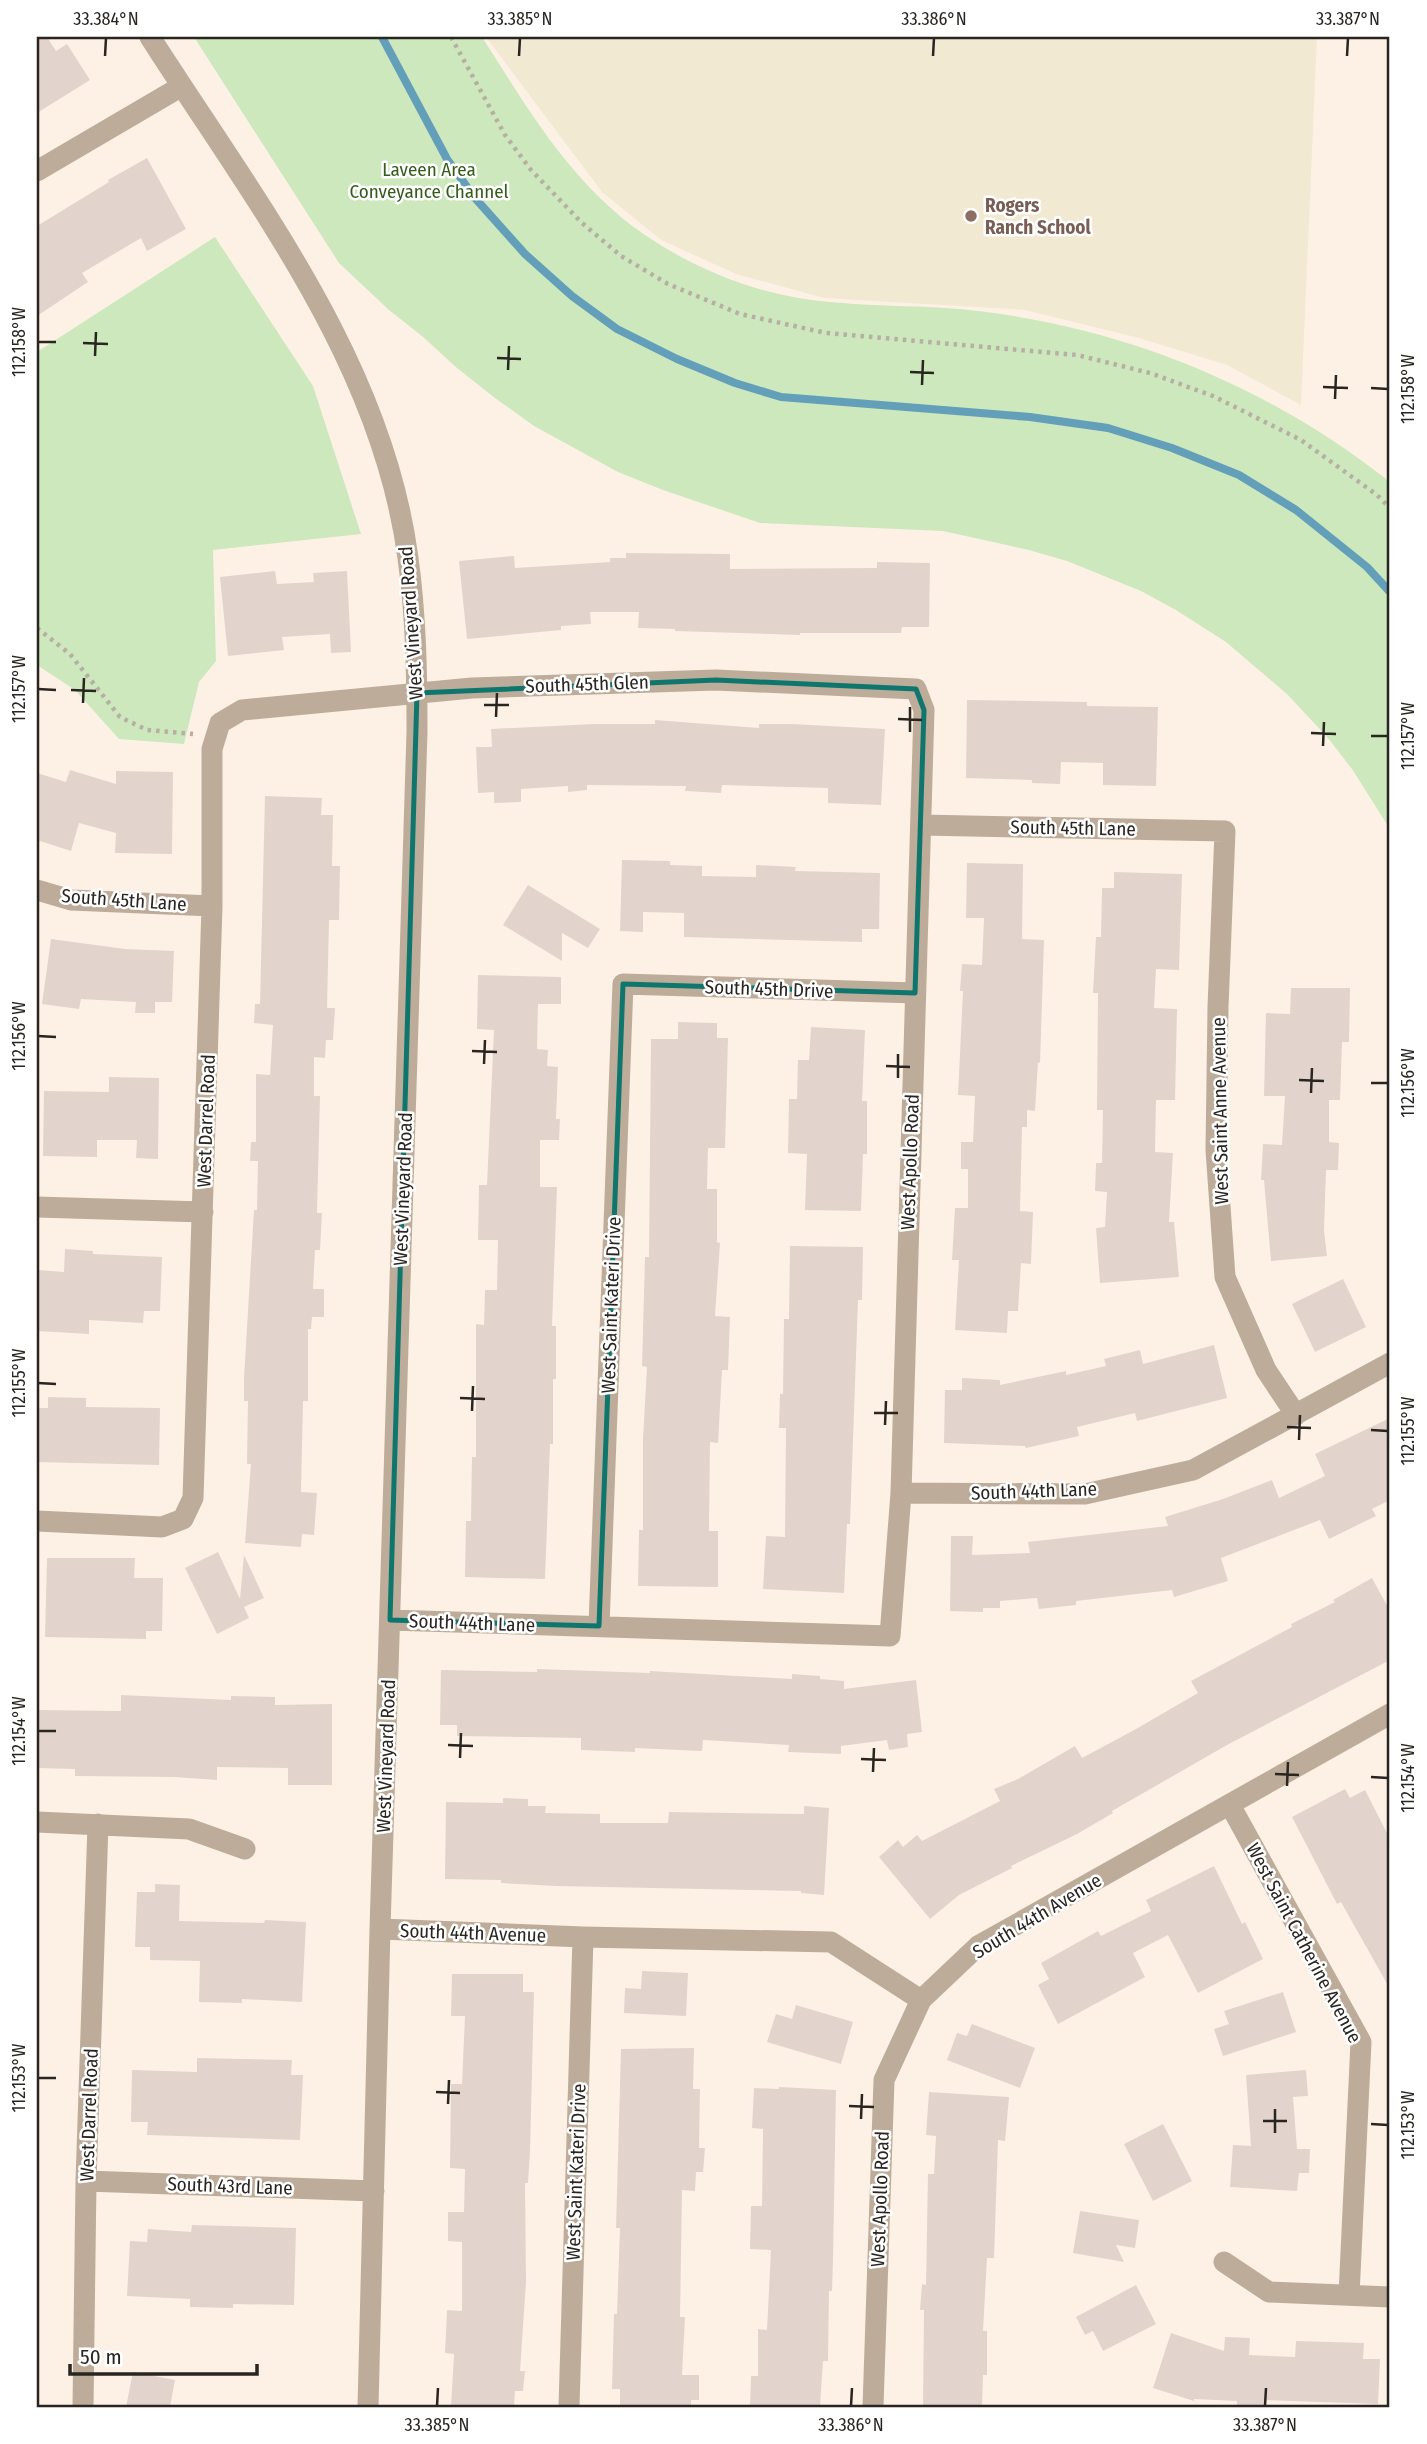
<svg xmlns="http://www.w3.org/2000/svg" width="1427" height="2444" font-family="'Fira Sans Condensed',sans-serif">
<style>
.education{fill:#f2e9d3}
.green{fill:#cce8bc}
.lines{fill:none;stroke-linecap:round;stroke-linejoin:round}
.stream{stroke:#639fb9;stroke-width:8}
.building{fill:#e3d3cd}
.path{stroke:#b7aea4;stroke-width:4.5;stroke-dasharray:3.5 5;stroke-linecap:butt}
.minor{stroke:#bdac99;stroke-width:21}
.marked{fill:none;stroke:#0f766e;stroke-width:5;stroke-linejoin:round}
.ticks{fill:none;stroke:#292521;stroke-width:2.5}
.education-dot{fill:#8d6e63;stroke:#fff;stroke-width:2.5}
.labels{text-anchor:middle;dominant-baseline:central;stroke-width:5;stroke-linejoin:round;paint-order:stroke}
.park-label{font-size:19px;fill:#365c1b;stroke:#fff}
.education-label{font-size:19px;font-weight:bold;fill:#785e54;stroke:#fff;text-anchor:start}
.street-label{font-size:19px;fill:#292521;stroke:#fff}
.neatline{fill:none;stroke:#292521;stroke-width:2.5}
.ticks-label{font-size:18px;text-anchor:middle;fill:#292521}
</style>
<rect width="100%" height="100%" fill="#fdf1e5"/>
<path class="education" d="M486 37H1317L1301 405 1227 365 1139 338 1025 310 824 298 736 274 661 240 602 192Z"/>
<path class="green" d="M194 37H482C528 109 570 182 642 233 697 271 763 297 830 302 879 307 929 305 978 311 1130 329 1271 388 1390 482V829L1352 769 1328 738 1287 694 1226 642 1176 610 1141 591 1067 561 1029 550 943 531 760 523 663 490 618 472 534 426 495 398 457 368 422 336 389 310 339 263Z
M215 237 313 386 361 534 213 550 216 661 199 682 184 744 119 739 75 690 37 665V352Z"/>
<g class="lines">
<path class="stream" d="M382 37 447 159 475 198 525 254 572 296 617 329 677 359 735 383 781 397 1030 417 1108 428 1172 448 1239 475 1296 510 1367 567 1390 592"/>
</g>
<path class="building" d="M37 37H47L56 51 67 44 90 80 37 113Z
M147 158 186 229 147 251 141 238 82 273 88 282 37 316V226L109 182 108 180Z
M626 553 730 554V569L877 568V562L930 563 929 627H902L901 633H800V635L675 631V629L638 628 639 612H590L591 624 561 626V630L467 639 459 561 514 556 515 568 610 562V558H626Z
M275 571 277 584 314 582 313 573 347 571 351 652 331 653 330 634 282 637 284 650 228 656 220 577Z
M967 700 1087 702V706L1158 707 1156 786 1103 785V763L1061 762 1060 784 1032 783V780L966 778Z
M655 720 759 728V724H792L885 729 881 805 828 803V788L722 785 721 793 685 791 686 786 587 785V790L568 792V786L521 789V802L494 803V792L478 793 476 747H492L491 729 595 724H655Z
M70 770 116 784V771L173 772 172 854 115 853 116 833 79 823 71 851 37 840V773L66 782Z
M265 796 322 798 321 815H333L332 866H340L339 920H329L327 1008H335L333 1040H326L325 1058 314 1057V1096H320L317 1213H322L320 1250H315L313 1289H324V1317H312L311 1329H308V1401H303L301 1492 317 1493 314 1535 302 1534 301 1547 245 1543 251 1464H247L248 1401H244V1378L254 1210H257L258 1161H250L251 1142H256V1074L270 1075 273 1025 254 1023 255 1004H260Z
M622 860 670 861V865L702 866V876L756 877V865L796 867 795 871 880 873 879 929H862V942L684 937V913L643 912V932L620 931Z
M967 863 1023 864 1022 939 1044 940 1040 1063 1038 1062 1035 1111 1027 1110V1127H1022L1020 1211 1033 1212 1031 1264 1021 1263 1018 1311H1008L1007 1333 955 1330 959 1260H952L955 1208H968V1169H961V1142H973L975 1096 958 1095 963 991H960L962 964 982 965 984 918H966Z
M1114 872 1182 874 1179 970 1156 969 1154 1008 1177 1009 1175 1100H1156L1155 1152 1173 1153 1169 1222H1174L1179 1277 1100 1283 1096 1228 1105 1227 1107 1192 1095 1191 1096 1163H1102L1103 1110H1097L1098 993H1093L1096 937H1101L1102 888H1114Z
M528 885 600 929 588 948 562 933V961L503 925Z
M51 939 125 949 174 951 172 1002H155V1013H135L136 1002 81 999 79 1009 42 1004Z
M478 975 561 977V1004H538L537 1049 548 1050 547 1066 558 1067 556 1119H560L559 1140H540V1187H557L552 1326H556V1379H553V1444H550L545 1579 465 1577 466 1521H471L472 1457H476V1324L484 1325 485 1290H497L498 1240H478L479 1185H487L494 1030 477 1029Z
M1291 988H1350L1349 1042H1342L1340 1100H1329V1142L1339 1143 1338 1170H1326L1324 1231 1327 1256 1271 1261 1264 1180H1261L1263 1144 1282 1145 1285 1096H1264L1266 1013 1290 1014Z
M678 1022 717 1023V1038H728L725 1148H708L707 1189H717V1242L720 1243 715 1316 730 1317 728 1370H722L718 1443 710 1442 709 1531H718V1587L638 1586 639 1530H643V1439L647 1367 642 1366 645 1257H649L651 1039H678Z
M811 1027 865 1030 862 1101H867V1154H863L861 1211 805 1210 807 1154 788 1153 789 1099H797L798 1060H809Z
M109 1077 159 1078 158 1159 136 1158 137 1140H97V1157L43 1156 44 1091 109 1092Z
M790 1246 863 1247 862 1300H858L850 1524H847L844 1593 763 1589 766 1536 785 1537 786 1428H779L780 1394H783L784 1319H789Z
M65 1249 93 1251V1254L162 1257 160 1311H144L143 1323 89 1320V1334L37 1331 38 1270 64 1272Z
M1343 1279 1366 1327 1315 1352 1292 1304Z
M1214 1345 1227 1398 1137 1421 1135 1413 1077 1427 1079 1436 1026 1448 1025 1446 944 1443 945 1390H962V1378L1000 1380V1385L1066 1371V1375L1106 1366 1104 1359 1140 1350 1143 1364Z
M48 1397 86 1398V1407L160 1408 159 1465 37 1462V1408H48Z
M1390 1418V1500L1372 1509 1376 1516 1329 1539 1320 1520 1221 1558 1228 1581 1174 1597 1172 1590 1076 1601V1605L1039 1609 1037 1598 1000 1601V1608H983V1612L950 1611 951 1536H973L972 1555 1030 1553 1028 1542 1168 1526 1165 1517 1223 1499 1272 1480 1279 1498 1325 1476 1315 1454Z
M218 1552 240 1599 244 1555 264 1598 244 1607 249 1618 217 1634 185 1568Z
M47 1558H135L134 1578H163L162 1631H146V1639L45 1637Z
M1372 1578 1390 1611V1660L1227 1745 1112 1811 1113 1813 1077 1834 1011 1866 1012 1868 959 1895 930 1919 879 1857 898 1840 903 1847 917 1835 922 1841 1000 1801 994 1789 1018 1779 1075 1746 1082 1758 1136 1729 1198 1693 1191 1681 1292 1627 1291 1624 1335 1602 1333 1600Z
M537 1669 650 1673V1671L792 1679V1674L820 1676V1679L844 1681V1689L916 1680 922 1732 907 1734 908 1747 889 1750 887 1740 841 1746V1754L788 1752 789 1745 703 1740 702 1751 635 1748V1752L581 1750V1738L457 1736V1725H440L441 1670 537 1672Z
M121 1695 231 1700V1696L275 1697V1705L332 1704V1785H288V1768L217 1767V1780L174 1777 75 1776V1769L37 1768V1710L121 1711Z
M1345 1789 1350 1798 1365 1790 1390 1839V1989L1341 1902 1337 1904 1292 1817Z
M503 1798 528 1799V1806H546L545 1813 600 1814V1823H668L669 1812 804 1814V1806L829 1808 824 1895 801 1893V1891L556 1886 501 1883V1880L445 1879 446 1802 503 1803Z
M1214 1866 1242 1924 1245 1922 1263 1959 1198 1993 1168 1935 1133 1953 1145 1977 1058 2024 1038 1985 1049 1979 1041 1963 1098 1931 1101 1936 1151 1911 1146 1900Z
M155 1884 180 1885 179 1921 264 1923 265 1920 306 1922 302 2002 242 1999V2003L199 2002 200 1961 150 1960V1947H135L137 1892H155Z
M642 1971 688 1973 686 2016 624 2013 625 1988 641 1989Z
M452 1974H523V1992H534L530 2152 528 2183H525L526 2282 520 2371H525L523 2391H515L514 2407H451L454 2354 445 2353 447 2310 462 2311V2242L448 2241V2212H464L465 2169 450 2168 451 2084H462L465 2016H451Z
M1283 1992 1296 2032 1223 2056 1214 2029 1229 2024 1224 2011Z
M796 2005 853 2022 841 2064 767 2042 776 2014 792 2019Z
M972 2024 1035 2048 1020 2088 947 2060 957 2033 967 2036Z
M694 2048 693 2089H700L699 2148H705L703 2172H696L695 2191 682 2190 680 2317H685L682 2375H699V2400H691V2407H620V2389H612L614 2314H617L620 2228H616L621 2049Z
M197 2058 292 2060 291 2075H303L300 2140 147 2135 148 2122H131L132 2070 197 2072Z
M1306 2070 1308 2096 1293 2097 1297 2149H1310L1309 2173H1299L1297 2191 1230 2187 1233 2145 1251 2146 1246 2075Z
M779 2087 836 2090 833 2260 832 2291H829L828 2361H823L820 2407H750L751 2376H758V2329L767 2330 771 2250 750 2249 751 2206H762L763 2129 752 2128 754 2088 779 2089Z
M929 2092 1009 2097 1005 2141 998 2140 994 2258H987L983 2331H987V2375H983L982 2407H923L924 2310H920L922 2284 926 2285 928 2174H934L936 2136 926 2135Z
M1163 2124 1192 2181 1153 2201 1124 2144Z
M1080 2211 1139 2220 1135 2248 1116 2245 1124 2262 1073 2253Z
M192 2225 296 2228 294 2305 233 2304V2308L190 2307V2299L127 2296 130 2241 147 2242 148 2229 191 2232Z
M1136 2285 1156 2324 1103 2351 1093 2331 1085 2335 1076 2317Z
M1171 2333 1224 2351 1225 2337 1250 2338 1249 2355 1295 2357 1296 2341 1364 2343 1363 2359H1380L1378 2404 1265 2400 1264 2407H1237V2401L1194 2399V2401L1153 2388Z
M133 2372 175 2380 170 2407H126Z"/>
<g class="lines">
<path class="path" d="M451 37 505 135 531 170 582 223 621 256 668 284 740 314 826 333 1077 355 1150 373 1213 396 1301 440 1377 495 1390 508
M37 628 70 654 120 717 147 730 193 734"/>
<path class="minor" d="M150 37C254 200 382 361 408 558 416 616 417 674 417 732L380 1929 368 2407
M37 171 182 86
M921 825 1225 831 1218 1007 1216 1150 1225 1277 1266 1370 1296 1415
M37 890 71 900 212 906
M37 1207 203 1212
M901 1493 1085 1494 1193 1470 1390 1363
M37 1521 162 1527 183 1519 193 1498 212 906V749L220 723 242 710 472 688 716 680 916 689 924 710 901 1493 890 1636 390 1620
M599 1626 623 984 915 993
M1230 1805 1361 2042 1349 2295
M37 1822 189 1829 245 1849
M380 1929 583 1937 831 1942 921 2000
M86 2181 374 2191
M1224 2262 1269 2292 1390 2297
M83 2407 86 2181 98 1824
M569 2407 583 1937
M873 2407 884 2080 921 2000 978 1946 1390 1714"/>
</g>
<path class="marked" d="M716 680 916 689 924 710 915 993 623 984 599 1626 390 1620 417 693Z"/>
<path class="ticks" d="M105 56 106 38M519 56 520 38M933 56 934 38M1347 56 1348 38M38 342H56M83 343 108 344M95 356 96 332M497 358 521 359M508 370 509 346M910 372 934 373M922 385 923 360M1323 387 1348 388M1371 388 1388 389M1335 399 1336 375M38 689 56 690M71 690 96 691M83 703 84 678M484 705H509M496 717 497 693M898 719 922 720M910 732V707M1311 733 1336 734M1371 736H1388M1323 746 1324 722M38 1036 56 1037M472 1051 497 1052M484 1064 485 1040M886 1066 910 1067M898 1078V1054M1299 1080 1324 1081M1371 1083H1388M1311 1093 1312 1068M38 1383 56 1384M460 1398 485 1399M472 1411 473 1386M874 1413H898M885 1425 886 1401M1287 1427 1311 1428M1371 1430 1388 1431M1299 1440 1300 1415M38 1731H56M448 1745 473 1746M460 1758 461 1733M861 1759 886 1760M873 1772 874 1748M1275 1774 1299 1775M1371 1777 1388 1778M1287 1786 1288 1762M38 2078H56M436 2092 460 2093M448 2104 449 2080M849 2106 874 2107M861 2119 862 2094M1263 2121H1287M1371 2124 1388 2125M1275 2133V2109M437 2406 438 2388M851 2406 852 2388M1265 2406 1266 2388"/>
<circle class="education-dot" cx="971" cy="216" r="7"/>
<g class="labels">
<g class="park-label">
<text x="429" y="169">Laveen Area<tspan x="429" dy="22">Conveyance Channel</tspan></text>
</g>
<g class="education-label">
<text x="985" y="205">Rogers<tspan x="985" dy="22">Ranch School</tspan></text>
</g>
<g class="street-label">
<text transform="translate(411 623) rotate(-94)">West Vineyard Road</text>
<text transform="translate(587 684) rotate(-2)">South 45th Glen</text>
<text transform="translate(1073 828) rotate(1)">South 45th Lane</text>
<text transform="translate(124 900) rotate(4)">South 45th Lane</text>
<text transform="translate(769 989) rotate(2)">South 45th Drive</text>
<text transform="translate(1220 1111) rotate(-91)">West Saint Anne Avenue</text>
<text transform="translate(206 1121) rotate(-88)">West Darrel Road</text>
<text transform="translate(910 1162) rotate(-88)">West Apollo Road</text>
<text transform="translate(403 1189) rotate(-88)">West Vineyard Road</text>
<text transform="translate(611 1305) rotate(-88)">West Saint Kateri Drive</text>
<text transform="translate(1034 1491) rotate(-2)">South 44th Lane</text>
<text transform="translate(472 1623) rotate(2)">South 44th Lane</text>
<text transform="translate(386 1756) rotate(-88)">West Vineyard Road</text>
<text transform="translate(1037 1916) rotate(-31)">South 44th Avenue</text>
<text transform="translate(473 1933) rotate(2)">South 44th Avenue</text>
<text transform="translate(1304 1943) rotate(62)">West Saint Catherine Avenue</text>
<text transform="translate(89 2115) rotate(-88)">West Darrel Road</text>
<text transform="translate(576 2172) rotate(-88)">West Saint Kateri Drive</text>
<text transform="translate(230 2186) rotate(2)">South 43rd Lane</text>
<text transform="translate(880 2199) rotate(-88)">West Apollo Road</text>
</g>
</g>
<rect width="1427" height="2444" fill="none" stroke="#ffffff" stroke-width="77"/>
<path d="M70 2364v10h187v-10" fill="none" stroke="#292521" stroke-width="3.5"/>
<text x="80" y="2364" font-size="21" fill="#292521" stroke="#ffffff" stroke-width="5" paint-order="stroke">50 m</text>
<rect x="38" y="38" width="1350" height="2368" class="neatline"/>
<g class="ticks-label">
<text x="106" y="25">33.384°N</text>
<text x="520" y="25">33.385°N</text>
<text x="934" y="25">33.386°N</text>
<text x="1348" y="25">33.387°N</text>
<text transform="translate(19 342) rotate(-90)" y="6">112.158°W</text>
<text transform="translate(1408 389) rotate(-90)" y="6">112.158°W</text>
<text transform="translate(19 689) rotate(-90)" y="6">112.157°W</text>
<text transform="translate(1408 736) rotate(-90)" y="6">112.157°W</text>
<text transform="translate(19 1036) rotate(-90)" y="6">112.156°W</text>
<text transform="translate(1408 1083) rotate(-90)" y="6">112.156°W</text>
<text transform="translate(19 1383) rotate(-90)" y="6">112.155°W</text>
<text transform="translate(1408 1431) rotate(-90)" y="6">112.155°W</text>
<text transform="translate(19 1731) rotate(-90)" y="6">112.154°W</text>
<text transform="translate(1408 1778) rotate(-90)" y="6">112.154°W</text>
<text transform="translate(19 2078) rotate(-90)" y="6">112.153°W</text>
<text transform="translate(1408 2125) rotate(-90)" y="6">112.153°W</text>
<text x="437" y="2431">33.385°N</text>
<text x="851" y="2431">33.386°N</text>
<text x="1265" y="2431">33.387°N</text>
</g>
</svg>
